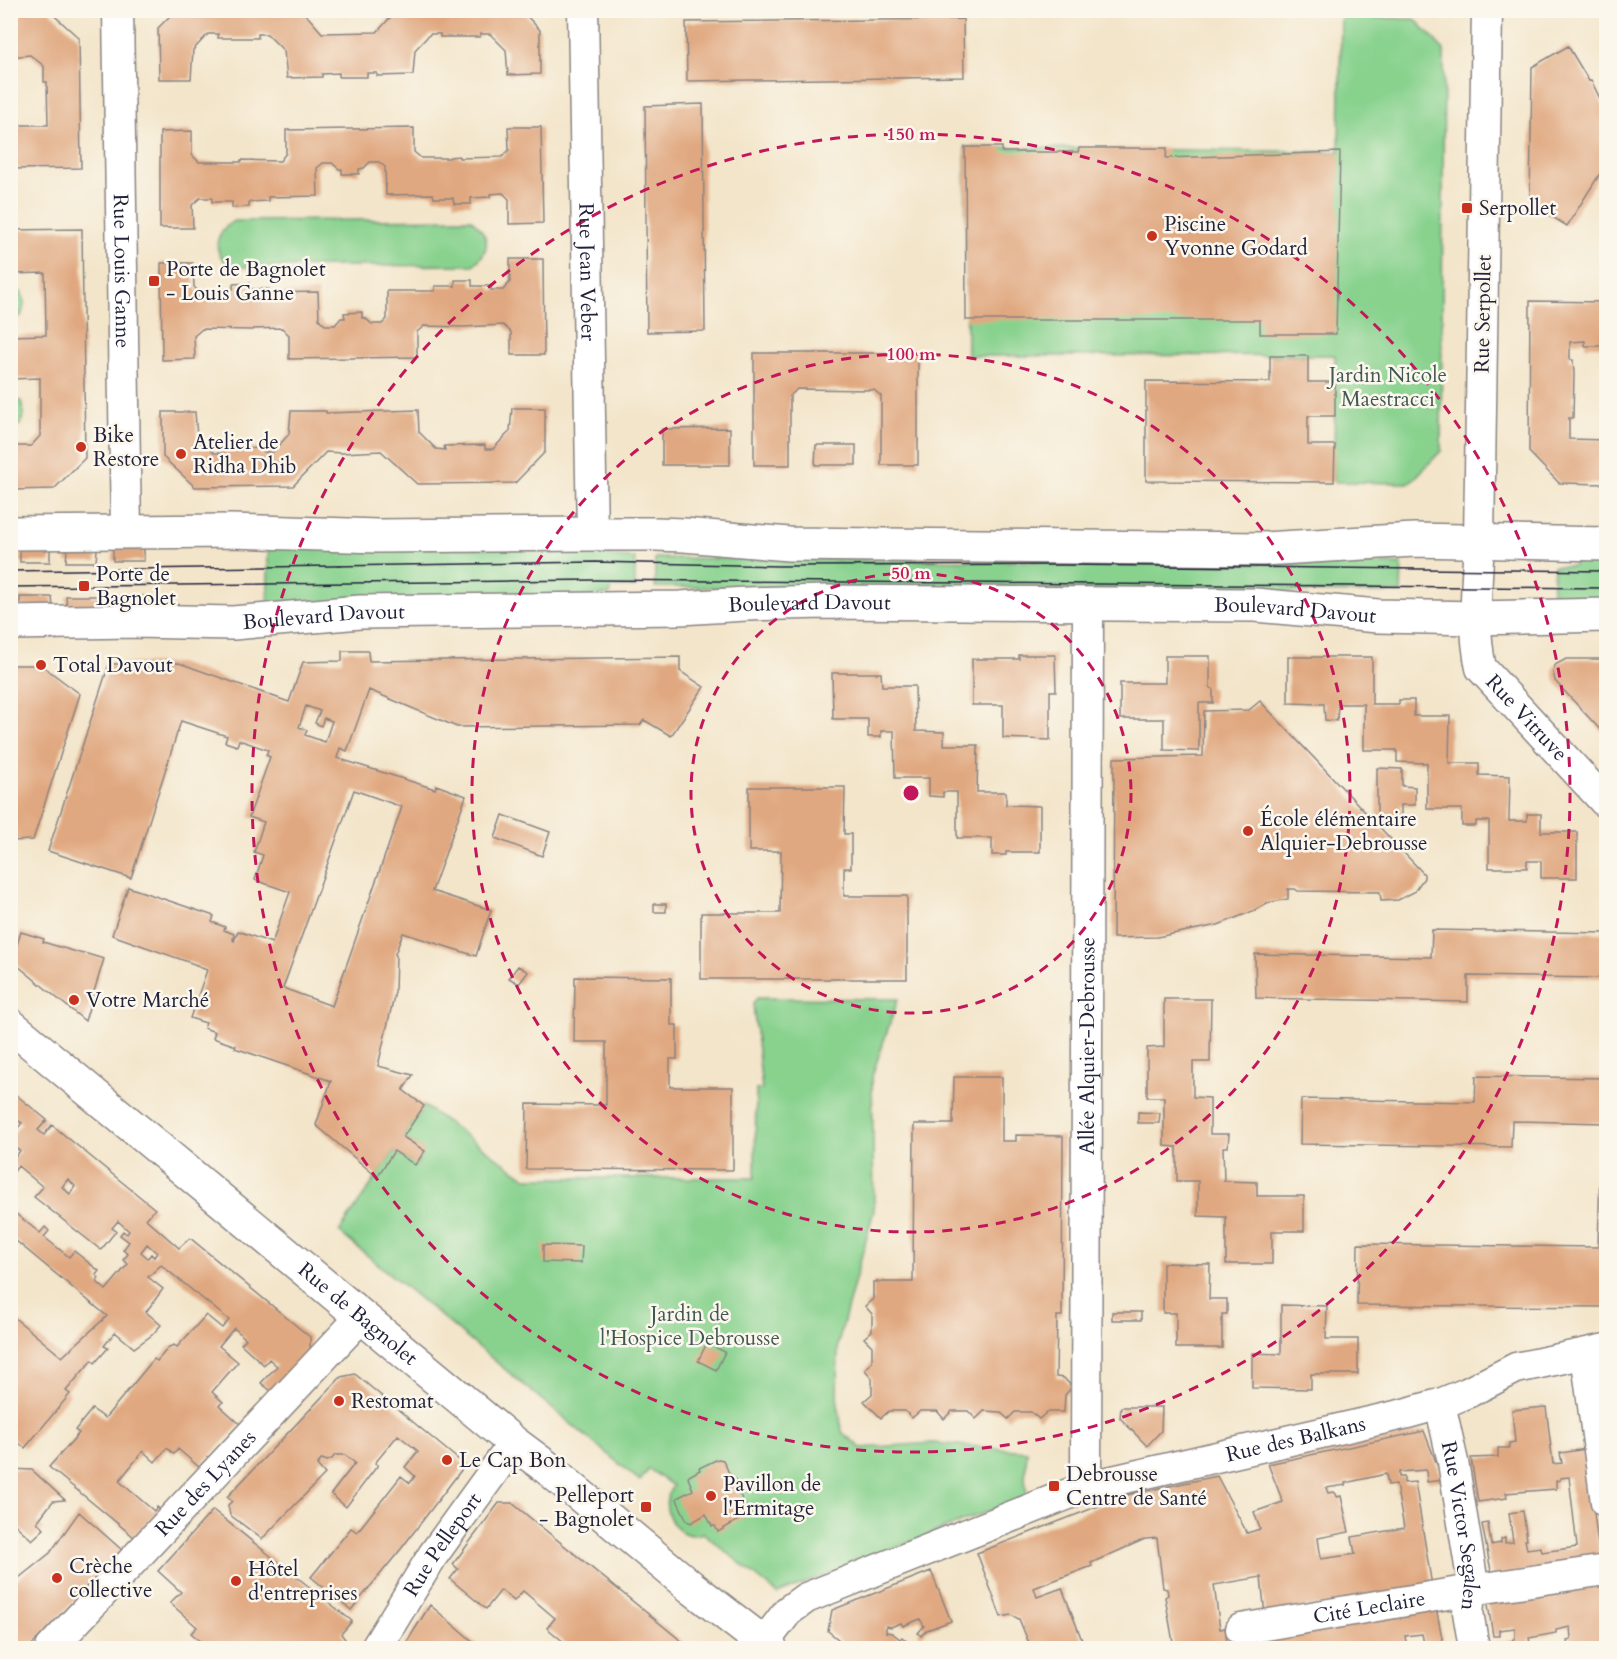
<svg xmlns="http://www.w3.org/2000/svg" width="1617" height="1659" font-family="Cardo,serif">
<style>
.green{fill:#88d28e;stroke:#557a64;stroke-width:1.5}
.building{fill:#e0a880;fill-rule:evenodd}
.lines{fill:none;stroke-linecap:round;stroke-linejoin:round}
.street-casing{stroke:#8a8482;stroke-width:33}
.secondary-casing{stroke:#8a8482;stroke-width:36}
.primary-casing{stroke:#8a8482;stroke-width:36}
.street{stroke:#fff;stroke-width:30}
.secondary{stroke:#fff;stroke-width:33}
.primary{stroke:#fff;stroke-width:33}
.tram{stroke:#22223b;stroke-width:1.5}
.ring{fill:none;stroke:#c2185b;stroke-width:3;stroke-dasharray:10 8}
.poi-dot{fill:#c8321e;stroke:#fbf7ec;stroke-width:2}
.labels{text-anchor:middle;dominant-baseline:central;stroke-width:5;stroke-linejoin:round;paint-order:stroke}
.poi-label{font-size:21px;fill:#22223b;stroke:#fbf7ec;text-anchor:start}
.street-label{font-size:21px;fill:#22223b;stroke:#fbf7ec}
.park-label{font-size:21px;fill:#415754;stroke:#fbf7ec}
.centre{fill:#c2185b;stroke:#fbf7ec;stroke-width:3}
.ring-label{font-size:18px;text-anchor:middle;font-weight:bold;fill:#c2185b;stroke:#fbf7ec;stroke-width:5;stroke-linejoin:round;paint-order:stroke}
</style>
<rect width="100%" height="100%" fill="#fbf7ec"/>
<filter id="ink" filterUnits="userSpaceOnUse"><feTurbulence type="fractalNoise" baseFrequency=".0167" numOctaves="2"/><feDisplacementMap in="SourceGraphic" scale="12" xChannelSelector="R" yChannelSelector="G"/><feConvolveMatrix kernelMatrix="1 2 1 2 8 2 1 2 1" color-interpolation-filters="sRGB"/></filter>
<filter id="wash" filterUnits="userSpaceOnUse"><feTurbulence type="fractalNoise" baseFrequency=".008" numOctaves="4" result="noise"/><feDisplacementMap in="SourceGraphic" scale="24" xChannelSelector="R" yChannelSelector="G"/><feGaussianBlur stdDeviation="1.35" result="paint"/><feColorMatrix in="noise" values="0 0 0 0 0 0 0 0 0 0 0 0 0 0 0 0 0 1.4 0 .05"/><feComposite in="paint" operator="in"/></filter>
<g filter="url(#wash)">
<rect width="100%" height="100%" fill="#f3e5ca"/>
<path class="green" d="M1341 17 1415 19 1444 50 1441 451 1410 483 1334 482 1335 355 967 356 965 147 1339 152Z
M471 219C489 234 493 249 473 265L233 267C211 254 213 234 234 221Z
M11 289 21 292C26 301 24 307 21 316L11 320Z
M10 398 21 401 24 414 20 425 10 428Z
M268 546 610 549V557L635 558V587H611L610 595 268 606Z
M655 558 1402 564 1401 593 655 587Z
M1576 559 1606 560V601L1575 602V595L1552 594 1554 566H1574Z
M757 998 898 999 872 1076 874 1210 838 1343 837 1397 842 1432 861 1448 933 1443 1027 1451 1025 1478 1027 1496 778 1594 703 1533C697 1535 690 1536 684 1533 671 1527 663 1508 668 1495 669 1491 671 1489 673 1486L649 1469 640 1481 339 1232 394 1151 416 1165 424 1151 403 1137 424 1106 526 1178H755L756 1090 762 1089 753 1004Z"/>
<g id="blocks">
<path class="building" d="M31 10H48L79 38 81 168 10 169V125H48L47 82H44V66L30 55 10 57V13Z
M176 10H300L309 18 322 33 377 32 397 10H521L540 30V74L508 75 506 50 490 34H480V37H440V34H430L415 50 413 75 377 76V73H367V77H339V73L322 74V77L287 78 284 51 267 34H258V38H218V34H208L193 50 191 79H159L158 28Z
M963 19 964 77 687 81 686 22Z
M1568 46 1589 81 1591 80 1606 111V164L1567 226 1530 203 1532 67Z
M703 104 705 331 647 332 645 106Z
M508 127H541L543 223 509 224V199L503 193 490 194V197L471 198V204H454L453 198H434L433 194 386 195 385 167 379 162H370L364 168 359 169V174H342V169H339L332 163H323L317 168 318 196 268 197V201L249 202V207L232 208V202H212V198H200L192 205 193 228H160V132L192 131V155L199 162H241V160L280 161 286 153V130L414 128V152L421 158H449L450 157 459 156V158L502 157 509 150Z
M965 147H1002V152H1078L1079 148H1167L1166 158 1340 152 1336 334H1260V320H966Z
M82 229 85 458 54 489 10 490V446H31L40 436V378L10 379V336L46 335 45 273 10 274V230Z
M510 259H543L544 355H511V332L503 325 463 327 424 326 417 332V357L289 359V335L282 328 253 329V330L202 329 194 336 195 359 162 360 161 263H193L194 287 201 294H213L214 290 233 289V284L250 283V289H269L270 293 318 292 319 319 325 325H335L341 318H345L344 313 362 312V318H365L372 324H382L387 319V291H435V286H455V280H472V286H491V290H503L510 282Z
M1530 301 1606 302V346H1585V341L1570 342V360H1573L1574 374 1573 418H1569V439L1606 440V484L1559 483 1529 452Z
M754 353H918V465H881V396L874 390 797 389 790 396V465H754Z
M1270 356H1308V382H1335V416H1308V445H1335L1334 482 1146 481V381L1270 382Z
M512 408H545V452L515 483 417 484 381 451 342 453 326 452 293 486 195 487 163 457V412H195L197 436 214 453H224V449L263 448 264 452H273L289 434 291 411H326V413L418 410 419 432 436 449 445 450 444 446 485 445V449H493L510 431Z
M730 428V465H662V429Z
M816 445H856V465H815Z
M113 548H144V561H113Z
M20 549H50V562H20Z
M67 549H97L96 562H66Z
M66 596H97V608L67 609Z
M113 596H145V608H113Z
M20 597H52L53 608 20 609Z
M342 651H368L369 661 680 657V671L704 687 671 736 644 720 640 725 457 727 369 690 347 751 340 748 337 758 435 789 436 785 466 796 432 891 491 910 476 956 403 933 395 954 396 955 395 992 378 1066 413 1075 403 1090 424 1106 403 1137 425 1151 415 1165 394 1151 377 1177 316 1125 331 1081 235 1048 236 1046 213 1038 215 1032 204 1028 206 1023 190 1018 207 970 196 966 197 965 112 935 128 887 214 916 212 922 225 927 224 930 234 934 233 940 234 941 238 931 272 943 290 892 255 880 263 855 254 852 264 822 249 817 270 757 266 755 268 750 239 740 237 746 225 742 227 736 181 721 131 878 48 851 109 664 179 663 289 702 303 662 342 661ZM306 706 320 711 315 723 321 726 324 718 332 721 325 742 305 735 307 730 299 727ZM354 790 402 807 332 1006 283 988Z
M1019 655H1055L1056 691H1050V740L1003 738V705H972V659H1019Z
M1165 656H1210V688L1213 689V703H1199V751L1164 750V719H1120V683H1165Z
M1288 657H1372V704H1399V700H1414V716H1450L1449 763H1479V775L1510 776 1509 821H1527V814H1541V832H1577V878H1541V861H1527V868H1489V821H1476V826H1462V809H1427V763L1397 762V750H1364V704H1338L1337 721 1325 720 1324 704 1288 703Z
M1566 659H1606V736L1555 681 1553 671 1555 665Z
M10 665H41L80 694 33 840 10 841Z
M832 673H881L882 686H915L916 731 944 732V745H978L977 792H1006V805L1040 806V852H1006V855H992V838H957V792H943V797L929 796V778H895L894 731H881V737H868V719H833Z
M1260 701 1424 874V878L1414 892 1398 900 1381 901 1380 892 1298 891 1295 889H1288V899L1267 903 1253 911 1218 925 1157 937 1113 938 1114 758 1203 756 1204 711 1249 710Z
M1377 768 1402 769V786L1415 787V805H1401V822H1377Z
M749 787H845L844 834H851V868H844V896H907V979H701V913H780L781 851H749Z
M503 815 550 832 542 856 495 838Z
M654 904H666V912H654Z
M1432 930 1606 933V978L1468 976V1002L1256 998 1255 954 1431 957Z
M21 932 44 939 43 942 83 954 84 953 104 959 85 1021 12 961Z
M518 966 528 972 519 984 509 978Z
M575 977 671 978V1025H677V1059H670V1087H733V1170L526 1169 527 1104 606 1105V1042H574Z
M1164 999H1211L1210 1062H1193V1097L1210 1098V1134H1229L1228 1147H1223L1224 1181 1257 1182V1196H1304V1231H1272V1264H1226V1217L1198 1216V1181H1177V1147L1164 1146V1097H1147V1048L1164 1047Z
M1476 1076 1606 1078V1123L1512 1121 1511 1147 1300 1144 1301 1099 1475 1102Z
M954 1077H1002V1141H1016V1135L1063 1136 1062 1316H1057L1056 1377 1064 1378 1072 1387 1065 1395 1064 1412H1047L1039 1419 1031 1412H1015L1008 1419 1000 1412 984 1411 976 1419 968 1411H952L944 1419 937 1411H920L912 1418 905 1411H889L881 1418 864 1401 872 1394V1378L865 1370 872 1362V1346L864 1338 872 1331V1314L865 1306 873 1299V1282H913L914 1124H953Z
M10 1090 47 1120 38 1130 44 1135 52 1125 155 1209 146 1219 179 1248 190 1238 310 1337V1350L271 1391 261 1383 277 1366 269 1359 264 1365 241 1344 246 1339 234 1328 219 1346 238 1362 212 1392 223 1402 219 1405 240 1424 199 1467 178 1449 174 1454 167 1448 155 1462 143 1451 119 1481 154 1511 157 1507 160 1510 134 1537 49 1467 79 1433 75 1430 92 1409 105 1418 154 1359 157 1361 169 1347 174 1345 177 1347 206 1315 222 1328 229 1320 161 1265 148 1277 163 1289 146 1312 161 1325 152 1335 134 1348 115 1332 104 1346 108 1348 95 1363 92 1360 66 1391 70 1394 25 1448 10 1436V1314L62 1357 107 1316 10 1236V1209L40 1233 45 1227 49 1231 44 1237 69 1257 74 1251 99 1271 96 1275 99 1278 97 1282 106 1290 128 1264 123 1260 128 1254 123 1250 129 1242 120 1235 123 1231 127 1234 129 1231 118 1221 112 1228 116 1231 101 1250 34 1197 43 1187 18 1166 13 1173 10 1171V1163L20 1151 10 1144V1137L22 1123 15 1119 10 1124ZM68 1179 75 1186 70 1194 62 1187ZM147 1244 157 1253 154 1257 151 1254 148 1258 141 1252Z
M1138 1112 1160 1113 1159 1123H1138Z
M1600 1170H1606V1307L1357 1305 1358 1244 1598 1247Z
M543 1245 582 1246 581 1263 543 1262Z
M1163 1263 1210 1264 1209 1299H1227V1314H1222V1348H1176V1313H1163Z
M1281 1305 1327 1306 1326 1339H1358V1374H1311V1389L1252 1388V1353L1281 1354Z
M1112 1312H1141V1320H1112Z
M707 1343 725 1352 716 1370 698 1361Z
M355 1374 465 1465 401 1549 351 1610 311 1577 351 1528 357 1532 401 1476 410 1483 415 1476 405 1467 418 1451 398 1435 375 1463 378 1465 346 1507 331 1494 355 1463 345 1455H335L332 1459 327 1461 322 1459 317 1465 325 1474 262 1539 230 1515 228 1505 232 1501 227 1497 341 1377Z
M1121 1407H1162L1161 1431 1147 1446 1120 1418Z
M1546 1407 1553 1464 1562 1463 1560 1453 1586 1449 1600 1561 1492 1576 1482 1524 1488 1523 1491 1545 1501 1543V1539L1505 1538V1543L1513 1542 1509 1513 1523 1511 1527 1540H1525L1527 1549 1541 1547 1542 1552 1577 1547 1569 1477 1560 1478V1480L1556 1481V1489L1506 1493 1507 1498 1478 1502 1471 1458 1498 1457V1448H1509V1443L1515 1442 1512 1410Z
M1424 1431 1443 1480 1427 1482 1426 1470 1399 1472V1477H1404V1483L1415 1482 1432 1586 1265 1615 1261 1577 1214 1585 1220 1629 1225 1628 1227 1642 1436 1607 1444 1648H1425L1422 1634 1405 1636 1407 1648H1174L1165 1597 1168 1595 1167 1589 1163 1588 1157 1538 1145 1539 1091 1563 1092 1566 1034 1588 1037 1597 1062 1588 1085 1648H1031L1019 1619 1011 1615 1001 1617 977 1553 1127 1495 1217 1476 1247 1533 1260 1529 1254 1512 1283 1502 1268 1464ZM1386 1474 1388 1485 1396 1484 1404 1528 1352 1537 1355 1554 1321 1559 1318 1538 1349 1532 1341 1496 1337 1497 1336 1494 1334 1492 1328 1493 1326 1488 1346 1485 1345 1483Z
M718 1459 723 1460 729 1473 735 1479 739 1493 746 1507 744 1509 747 1515 718 1532 715 1526H712L706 1514 691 1523 687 1521 678 1502 677 1498 693 1490 688 1478 689 1476 700 1470 699 1468Z
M10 1469 32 1470 65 1500 53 1501 37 1522 44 1529 32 1540 10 1520Z
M499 1503H512L690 1648H571L547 1628 555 1618 523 1591 514 1601 501 1590 486 1609 450 1579 458 1569 453 1564Z
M213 1510 352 1621 341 1634 345 1639 339 1648H208L191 1633 197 1627 170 1603 181 1592 158 1571Z
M79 1512 122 1550 29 1648H10V1621L17 1613 10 1608V1585L50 1553Z
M931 1571 951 1621 927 1630 921 1636 918 1633 924 1626 920 1619 903 1626 901 1623 891 1627 886 1626V1632L892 1633 900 1639 902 1637 914 1648H849L828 1631 832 1610Z
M1603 1581 1606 1606V1648H1568L1567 1640 1571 1639 1570 1627 1556 1630V1633L1529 1638 1531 1648H1495V1643L1512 1641 1515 1637V1628L1499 1630V1636H1493L1487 1598Z
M430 1605 469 1638 481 1648H403Z"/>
</g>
</g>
<g filter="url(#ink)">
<use href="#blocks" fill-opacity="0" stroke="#8a8482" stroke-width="1.5"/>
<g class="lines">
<g class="street-casing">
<g id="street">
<path id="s1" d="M118 10 126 532"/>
<path id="s2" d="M583 10 592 534"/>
<path id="s3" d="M1487 10 1479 541C1477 583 1472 627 1481 668L1606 803"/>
<path d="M1586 1354 1606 1502"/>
<path id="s4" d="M1440 1404 1453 1462 1472 1578 1468 1612 1474 1648"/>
<path id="s5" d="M1086 1487 1088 605"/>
<path id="s6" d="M1241 1629 1471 1590 1606 1570"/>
<path id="s7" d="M51 1648 362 1316"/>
<path id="s8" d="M376 1648 433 1555 514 1443"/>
<path id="s9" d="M762 1648 763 1644 788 1611 806 1598 1086 1487 1404 1414 1440 1404 1467 1393 1516 1368 1606 1349"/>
</g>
</g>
<g class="secondary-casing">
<g id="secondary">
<path id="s10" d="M10 1025 514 1443 545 1466 691 1587 770 1648"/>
</g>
</g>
<g class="primary-casing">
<g id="primary">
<path d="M10 533 231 531 377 536 592 534H656L684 535 789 544 1262 549 1414 540 1606 544"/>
<path id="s11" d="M10 623 134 621 233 623 360 612 680 608 746 604 825 602 1255 605 1378 616 1476 618 1606 615"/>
</g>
</g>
<use href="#street" class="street"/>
<use href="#secondary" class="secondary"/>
<use href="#primary" class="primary"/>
<path class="tram" d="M10 571 595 562 779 566 1065 565 1606 571
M10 587 595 580 1606 588"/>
</g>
</g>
<g class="ring">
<circle cx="911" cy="793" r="220"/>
<circle cx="911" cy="793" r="439"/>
<circle cx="911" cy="793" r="659"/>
</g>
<g class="poi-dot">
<rect x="1461" y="202" width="12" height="12" rx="3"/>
<circle cx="1152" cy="236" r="6"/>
<rect x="148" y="275" width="12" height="12" rx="3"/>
<circle cx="81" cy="447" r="6"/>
<circle cx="181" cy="454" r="6"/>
<rect x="78" y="580" width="12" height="12" rx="3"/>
<circle cx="41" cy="665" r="6"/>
<circle cx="1248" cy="831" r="6"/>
<circle cx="74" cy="1000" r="6"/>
<circle cx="339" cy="1401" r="6"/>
<circle cx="447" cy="1460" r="6"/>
<rect x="1048" y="1480" width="12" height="12" rx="3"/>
<circle cx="711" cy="1496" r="6"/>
<rect x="640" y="1501" width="12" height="12" rx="3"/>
<circle cx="57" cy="1578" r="6"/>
<circle cx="236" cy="1581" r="6"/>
</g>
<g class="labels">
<g class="poi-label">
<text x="1479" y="208">Serpollet</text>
<text x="1164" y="224">Piscine<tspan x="1164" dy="24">Yvonne Godard</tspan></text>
<text x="166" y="269">Porte de Bagnolet<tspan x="166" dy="24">- Louis Ganne</tspan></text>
<text x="93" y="435">Bike<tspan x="93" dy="24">Restore</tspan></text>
<text x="193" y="442">Atelier de<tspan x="193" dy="24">Ridha Dhib</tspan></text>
<text x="96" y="574">Porte de<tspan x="96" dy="24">Bagnolet</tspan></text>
<text x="53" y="665">Total Davout</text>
<text x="1260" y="819">École élémentaire<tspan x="1260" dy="24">Alquier-Debrousse</tspan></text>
<text x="86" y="1000">Votre Marché</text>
<text x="351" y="1401">Restomat</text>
<text x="459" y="1460">Le Cap Bon</text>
<text x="1066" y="1474">Debrousse<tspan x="1066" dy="24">Centre de Santé</tspan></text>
<text x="723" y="1484">Pavillon de<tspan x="723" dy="24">l'Ermitage</tspan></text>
<text x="634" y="1495" text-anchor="end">Pelleport<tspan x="634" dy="24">- Bagnolet</tspan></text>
<text x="69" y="1566">Crèche<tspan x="69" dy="24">collective</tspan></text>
<text x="248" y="1569">Hôtel<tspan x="248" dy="24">d'entreprises</tspan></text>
</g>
<g class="street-label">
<text stroke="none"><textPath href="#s1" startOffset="261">Rue Louis Ganne</textPath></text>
<text stroke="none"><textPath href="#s2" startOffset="262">Rue Jean Veber</textPath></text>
<text transform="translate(1483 314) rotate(-89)">Rue Serpollet</text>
<text stroke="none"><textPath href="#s11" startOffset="800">Boulevard Davout</textPath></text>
<text stroke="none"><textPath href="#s11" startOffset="1286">Boulevard Davout</textPath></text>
<text stroke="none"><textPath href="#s11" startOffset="314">Boulevard Davout</textPath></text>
<text stroke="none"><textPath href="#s3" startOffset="726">Rue Vitruve</textPath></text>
<text stroke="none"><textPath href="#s5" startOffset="441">Allée Alquier-Debrousse</textPath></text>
<text stroke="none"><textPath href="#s10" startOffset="452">Rue de Bagnolet</textPath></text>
<text stroke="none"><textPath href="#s9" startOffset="584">Rue des Balkans</textPath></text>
<text stroke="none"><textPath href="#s7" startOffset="226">Rue des Lyanes</textPath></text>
<text stroke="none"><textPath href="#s4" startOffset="124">Rue Victor Segalen</textPath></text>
<text stroke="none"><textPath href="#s8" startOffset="123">Rue Pelleport</textPath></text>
<text stroke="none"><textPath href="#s6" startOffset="130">Cité Leclaire</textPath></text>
</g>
<g class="park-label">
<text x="1388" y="375">Jardin Nicole<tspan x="1388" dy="24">Maestracci</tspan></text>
<text x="690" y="1314">Jardin de<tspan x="690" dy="24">l'Hospice Debrousse</tspan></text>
</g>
</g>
<circle cx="911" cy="793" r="9" class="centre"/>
<g class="ring-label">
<text x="911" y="140">150 m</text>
<text x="911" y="360">100 m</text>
<text x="911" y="579">50 m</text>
</g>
<rect width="1617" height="1659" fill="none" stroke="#fbf7ec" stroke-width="36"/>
</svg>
